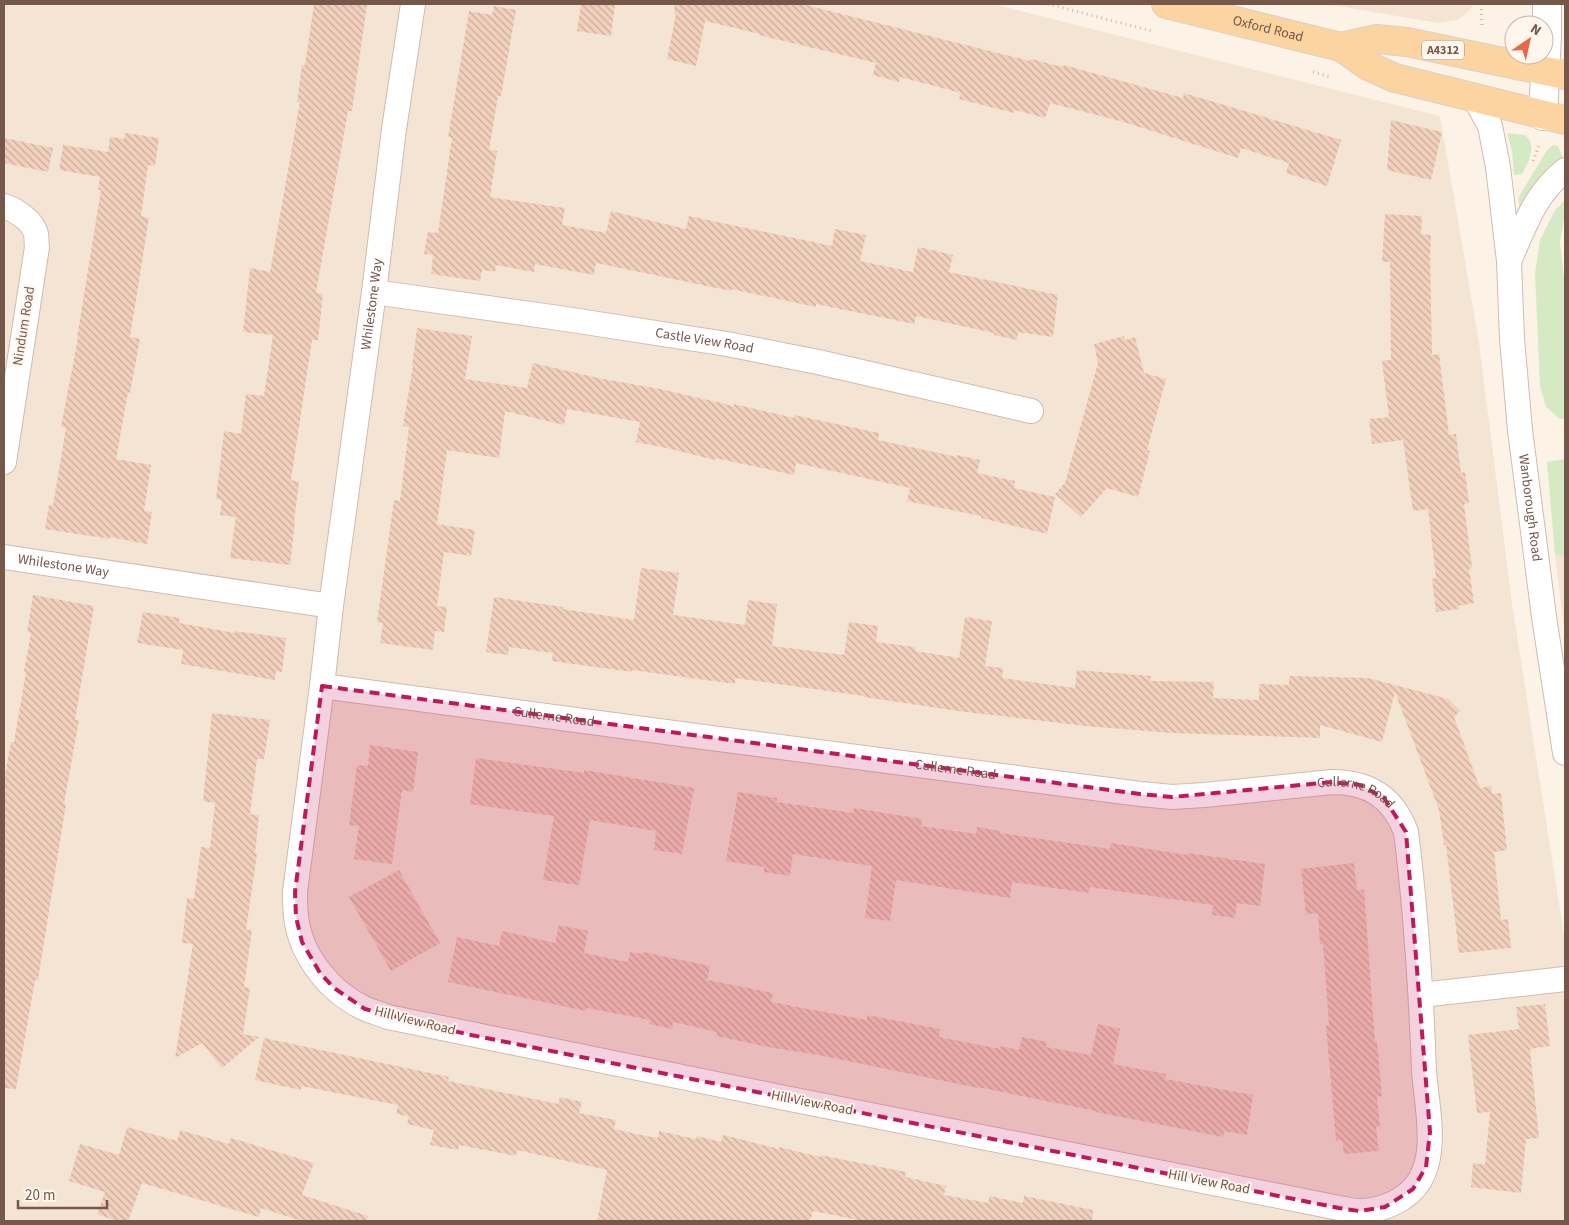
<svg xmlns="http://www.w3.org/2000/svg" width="1569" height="1225" font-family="'Source Sans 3',sans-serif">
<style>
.residential{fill:#f4e4d4}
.grass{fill:#d5eac4}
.building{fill:url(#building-back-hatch)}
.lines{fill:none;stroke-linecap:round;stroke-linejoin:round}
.minor-casing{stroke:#d0bcaf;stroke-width:26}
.tertiary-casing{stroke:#d0bcaf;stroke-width:30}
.primary-casing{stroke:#d9d0cd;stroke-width:30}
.path{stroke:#d7b3a0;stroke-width:3;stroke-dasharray:1 4;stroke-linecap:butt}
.minor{stroke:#fff;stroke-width:24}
.tertiary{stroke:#fff;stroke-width:28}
.primary{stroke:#fbd49f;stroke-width:28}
.marked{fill:#c2185b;fill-opacity:0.2;stroke:#c2185b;stroke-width:4;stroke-dasharray:10 6;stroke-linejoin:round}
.labels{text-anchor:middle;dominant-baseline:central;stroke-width:4;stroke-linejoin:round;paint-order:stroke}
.shield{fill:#fff7ed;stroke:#9f887c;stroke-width:1}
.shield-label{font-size:12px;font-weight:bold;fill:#76584b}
.street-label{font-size:14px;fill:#76584b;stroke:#fff7ed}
</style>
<defs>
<pattern id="building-back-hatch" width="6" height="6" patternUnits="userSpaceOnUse" patternTransform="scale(1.25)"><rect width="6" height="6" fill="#f2d0be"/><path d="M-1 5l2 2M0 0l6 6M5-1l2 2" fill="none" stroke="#c9ac9c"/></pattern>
</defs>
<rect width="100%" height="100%" fill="#fcf3e6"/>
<path class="residential" d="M4 4H993L1440 116 1479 343 1512 604 1565 942V1221H4Z
M1326 4H1473L1470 10 1458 20 1438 23Z
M1555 555 1565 556V637Z"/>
<path class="grass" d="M1507 133 1525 135C1538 146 1528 163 1522 174L1514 175 1512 151Z
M1553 145 1558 146 1564 160 1520 211 1518 198 1547 150Z
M1565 200V214L1560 242 1565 288V419H1560L1546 407 1540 386 1535 273 1540 240 1555 210Z
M1565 459V556L1555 555 1547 462Z"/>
<path class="building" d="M314 4H367L352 111H348L316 293 323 294 318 340H312L291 480 299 482 294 521H295L290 565 230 558 236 517 220 515 222 500 216 499 224 431 241 434 246 394 264 396 273 335 243 332 250 268 270 272 300 102H297L302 65H305Z
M581 4H615L611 36 577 31Z
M675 4H802L1030 61 1031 59 1063 67 1064 65 1183 98 1184 93 1341 140 1327 186 1286 173 1289 163 1241 148 1238 158 1120 121 1050 103 1045 118 1015 110 1014 113 959 99 961 93 900 77 899 82 873 75 876 63 759 35 760 34 705 21 696 66 667 59 676 14 674 13Z
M494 6 516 10 501 96H498L489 150 497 151 490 197 565 208 562 225 606 233 611 211 686 229 689 216 832 246 835 229 866 235 860 261 913 272 918 247 953 255 949 272 1058 295 1053 337 1018 332 1017 340 994 335V333L916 316 914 324 816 304V307L731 289V291L596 263 594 275 535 264 534 272 496 265 495 272 482 270 480 281 431 274 433 255 424 254 428 232 438 233 452 138 448 137 469 11 492 15Z
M1391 120 1442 132 1431 180 1387 170Z
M125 133 159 138 155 166 148 165 141 216 149 218 130 337 140 339 130 393 128 392 116 459 151 465 144 511 152 512 147 544 110 537V539L45 529 49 505H53L66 428 61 427 78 338H77L101 190H98L100 177 59 170 63 145 108 152 110 137 124 139Z
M4 138 53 148 48 172 4 163Z
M1385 214 1422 216 1421 234 1431 235 1430 256 1432 355 1439 354 1449 435 1456 434 1461 473 1465 472 1469 503 1464 504 1472 568 1469 569 1474 603 1458 606 1459 609 1436 612 1432 579 1436 578 1428 509 1413 511 1403 440 1372 444 1369 419 1389 417 1382 361 1391 360 1390 262H1382Z
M417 328 472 336 465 379 527 388 533 363 598 378 660 389 734 406V404L794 418V415L879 433 878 440 957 457V455L980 460 977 473 1015 481 1014 488 1055 497 1047 534 981 518V516L907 501 910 488 796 463 794 475 715 458V460L667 448 636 442 640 422 567 409 564 425 505 411 499 458 447 450 437 524 475 530 471 556 444 552 437 606 447 607 444 632 435 631 433 650 380 643 383 623 377 622 394 500 400 501 409 427 403 426 413 366H412Z
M1124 336 1125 340 1135 337 1144 373 1166 379 1147 450 1150 451 1138 497 1107 488 1081 517 1055 494 1065 483 1098 363 1094 344Z
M641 568 679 573 673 615 745 625 748 600 777 604 772 646 844 655 849 622 878 626 876 642 915 647V651L959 658 965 617 992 621 985 666 1003 668 1002 678 1075 688 1077 670 1151 676 1150 681 1214 682 1213 698 1259 700V684L1289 685V676L1368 678 1448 699 1460 711 1454 717 1480 788 1491 786 1492 794 1501 793 1507 850 1494 852 1501 920 1508 919 1511 948 1459 953 1446 845H1444L1439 810 1395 692 1382 742 1320 725V738L1173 733 1085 726 958 711 864 697V696L735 678V684L632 670V672L552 661 553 653 509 647 508 655 486 652 494 597 563 607V609L634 620Z
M33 595 94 606 75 720H79L64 804H66L38 980H35L16 1089 4 1088V781L11 742H14L26 672 24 671 31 633 27 632Z
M143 612 180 618 179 623 235 633V631L286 638 282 672 276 671 275 680 181 664 183 650 137 643Z
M212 713 270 720 264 759H257L250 814 259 815 255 854H257L246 930H252L244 987 250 988 243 1034 259 1037 222 1068 202 1043 175 1058 193 944 182 943 187 898 194 899 201 847 210 848 215 803 203 801Z
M370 745 418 752 413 792 402 790 392 864 354 859 359 826 349 825 357 765 368 766Z
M476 758 584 773V770L694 788 682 854 654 850 656 831 590 820 579 885 543 880 554 816 470 804Z
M738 792 777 798V802L853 813 854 808 922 819 921 826 976 834 977 827 1000 831V833L1110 849 1111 843 1187 855V853L1265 864 1260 906 1237 903 1235 918 1212 915 1213 905 1090 887 1089 893 1012 882 1010 898 896 880 890 921 865 918 872 866 793 854 790 876 764 872V867L726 861Z
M1354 863 1357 890H1364L1375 1041H1377L1382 1096 1377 1097 1380 1127H1376L1379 1151 1344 1154 1342 1140 1336 1141 1326 1025H1329L1323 944H1320L1318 913 1306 914 1301 869Z
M399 870 440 943 391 971 349 897Z
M559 925 588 931 584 953 628 962 630 952 643 954V952L710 966 707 980 773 993 771 1002 867 1020V1015L940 1029 939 1037 1000 1049V1046L1019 1050 1022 1037 1047 1042 1046 1047 1091 1055 1098 1024 1120 1029 1113 1064 1166 1074 1165 1079 1253 1095 1247 1135 1224 1131 1223 1137 1096 1112V1111L978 1087V1088L819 1055 774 1048 716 1036 717 1032 673 1022 672 1029 649 1024 650 1020 587 1008 586 1011 448 982 457 937 499 946 502 931 555 943Z
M1545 1004 1550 1046 1530 1049 1539 1138 1526 1139 1521 1193 1471 1187 1473 1163 1485 1165 1490 1112 1477 1113 1468 1035 1519 1029 1516 1007Z
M264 1038 449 1077 448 1081 558 1104 560 1097 582 1102 579 1113 616 1120 614 1129 636 1134 658 1138 659 1131 696 1139 697 1136 721 1142 723 1135 779 1149V1147L820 1157V1155L906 1172 905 1177 946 1186 944 1195 988 1203 990 1196 1023 1203 1024 1196 1093 1210 1092 1221H863L813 1211 810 1221H597L607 1170 517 1150 516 1156 459 1145 458 1150 430 1145 434 1130 407 1124 409 1116 396 1114 398 1105 301 1086V1090L255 1080Z
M127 1127 177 1141 180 1130 229 1144 231 1138 314 1163 302 1195 368 1216 367 1221H302L261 1208 259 1217 142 1183 128 1221H117L97 1214 105 1192 69 1181 80 1144 119 1155Z"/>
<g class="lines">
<g class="minor-casing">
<g id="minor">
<path id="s1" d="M1475 99 1490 126 1498 167 1509 261 1512 339 1520 430 1544 617 1565 753"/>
<path d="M4 206C16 210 33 221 36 234 37 238 36 243 37 247L4 462"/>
<path d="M1509 261C1525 226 1534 195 1565 170"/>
<path id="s2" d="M374 292 559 318 727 344 818 362 1031 411"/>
<path id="s3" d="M4 557 331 606"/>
<path id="s4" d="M322 686 696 736 1140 794 1172 797 1205 795 1332 782C1369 782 1393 797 1406 832 1416 911 1421 991 1424 1071 1426 1097 1432 1125 1429 1151 1428 1161 1425 1171 1420 1180 1408 1200 1381 1212 1358 1211 1352 1211 1345 1209 1339 1208L775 1096 388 1017C381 1014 373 1012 366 1009 330 993 300 955 296 916 295 908 295 900 295 892L322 686 331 606 374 292 394 129 413 4"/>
<path d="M1421 995 1565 979"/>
</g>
</g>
<g class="tertiary-casing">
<path id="tertiary" d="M1543 116 1547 35V4"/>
</g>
<g class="primary-casing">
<g id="primary">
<path id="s5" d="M1166 4 1341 47 1368 66 1395 78 1565 120"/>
<path d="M1341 47 1377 39 1407 42 1565 75"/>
</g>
</g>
<path class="path" d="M1048 4 1152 31
M1481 4 1482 27
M1313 72 1331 77
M1533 161 1540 143"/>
<use href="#minor" class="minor"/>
<use href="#tertiary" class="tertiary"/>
<use href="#primary" class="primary"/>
</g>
<path class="marked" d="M322 686 1140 794 1172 797 1332 782 1360 785 1384 798 1406 832 1430 1132 1426 1167 1413 1189 1385 1207 1359 1211 1339 1208 466 1034 365 1009 334 988 320 973 302 942 296 917 295 892Z"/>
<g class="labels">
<rect class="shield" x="1422" y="40.5" width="42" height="19" rx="4"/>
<g class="shield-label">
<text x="1443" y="50">A4312</text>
</g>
<g class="street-label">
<text stroke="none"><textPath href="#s5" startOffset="105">Oxford Road</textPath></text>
<text stroke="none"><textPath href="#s4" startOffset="3288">Whilestone Way</textPath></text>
<text transform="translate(24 326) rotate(-81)">Nindum Road</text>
<text stroke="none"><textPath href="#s2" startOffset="334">Castle View Road</textPath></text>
<text stroke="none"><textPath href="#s1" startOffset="415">Wanborough Road</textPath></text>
<text stroke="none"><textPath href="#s3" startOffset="60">Whilestone Way</textPath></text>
<text stroke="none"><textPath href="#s4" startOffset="234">Cullerne Road</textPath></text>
<text stroke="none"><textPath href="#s4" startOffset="639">Cullerne Road</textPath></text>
<text stroke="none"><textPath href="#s4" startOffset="1044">Cullerne Road</textPath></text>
<text transform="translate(415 1021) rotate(14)">Hill View Road</text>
<text transform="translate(812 1103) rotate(11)">Hill View Road</text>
<text transform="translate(1209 1182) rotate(11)">Hill View Road</text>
</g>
</g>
<rect width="1569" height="1225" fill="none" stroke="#76584b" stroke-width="10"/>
<g transform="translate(1529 40) rotate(34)"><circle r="24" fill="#fff7ed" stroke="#c8b7ac"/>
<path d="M0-4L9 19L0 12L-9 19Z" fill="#e6674b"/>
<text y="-8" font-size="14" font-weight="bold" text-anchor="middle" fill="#76584b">N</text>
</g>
<path d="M18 1200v8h89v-8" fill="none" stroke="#76584b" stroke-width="2.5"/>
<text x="25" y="1200" font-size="15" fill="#76584b" stroke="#fff7ed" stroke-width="4" paint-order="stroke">20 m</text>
</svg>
